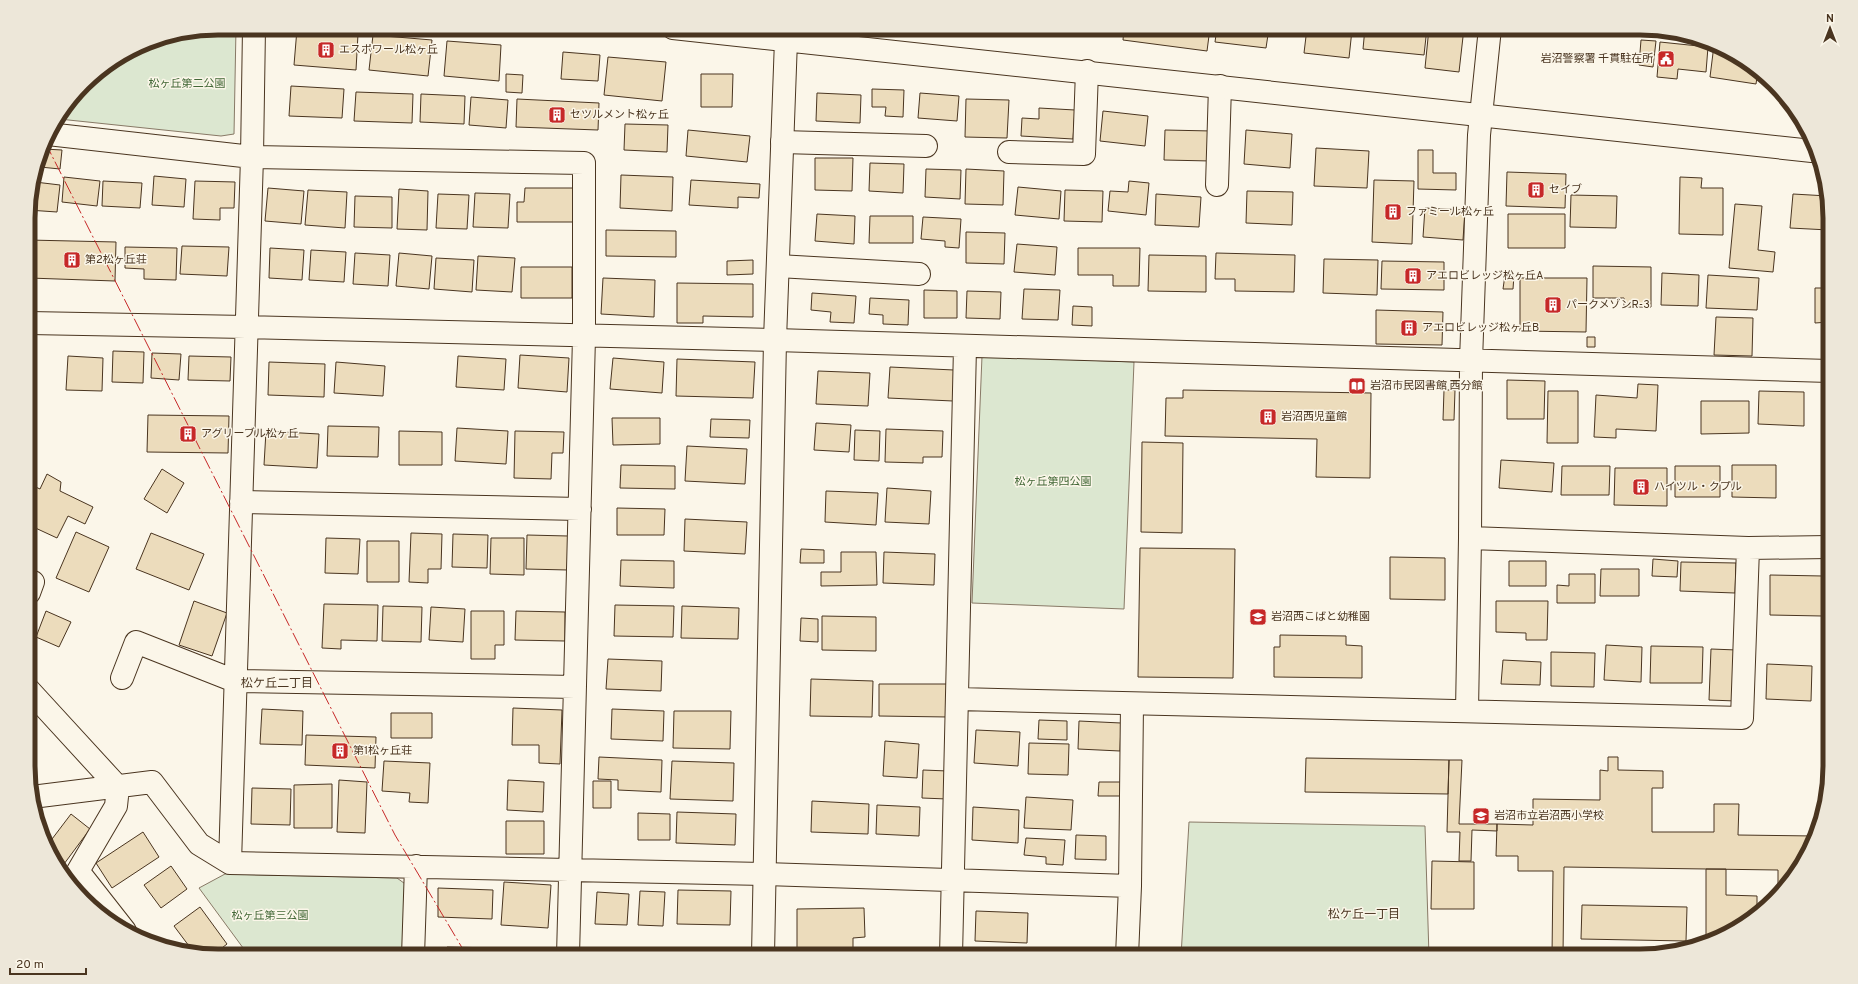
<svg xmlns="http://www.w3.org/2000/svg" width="1858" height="984" font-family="Overpass,'Noto Sans JP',sans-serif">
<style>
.green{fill:#dce7d0;stroke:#887966}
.building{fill:#ecdcbc;stroke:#4a3520}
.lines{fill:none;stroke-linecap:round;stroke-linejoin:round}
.minor-casing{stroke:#4a3520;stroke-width:24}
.tertiary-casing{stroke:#4a3520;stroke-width:24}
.minor{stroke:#fbf6e9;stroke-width:22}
.tertiary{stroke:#fbf6e9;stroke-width:22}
.power{stroke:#c62828;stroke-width:1;stroke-dasharray:14 3 2 3;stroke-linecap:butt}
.labels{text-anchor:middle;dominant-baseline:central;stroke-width:3;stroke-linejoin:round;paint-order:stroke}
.poi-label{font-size:11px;fill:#4a3520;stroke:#fbf6e9;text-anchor:start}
.park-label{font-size:11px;fill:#436837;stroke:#fbf6e9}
.neighbourhood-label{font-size:12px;fill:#4a3520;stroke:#fbf6e9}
.rim{fill:none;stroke:#4a3520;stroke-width:5}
</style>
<rect width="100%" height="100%" fill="#fbf6e9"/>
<path class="green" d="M218 28H236L234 134 221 136 59 119 92 75 145 42Z
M982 356 1134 362 1124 609 972 603Z
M1189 822 1425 826 1429 956H1181Z
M225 874 397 878 408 886 407 956H249L199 888Z"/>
<path class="building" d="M1124 28H1210L1207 51 1123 40Z
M1217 28H1269L1266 48 1215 42Z
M1307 28 1352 30 1349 58 1304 53Z
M1365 28H1427L1424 55 1363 49Z
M1429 28H1464L1459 72 1425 68Z
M297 29 358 34 356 70 294 65Z
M373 35 432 40 428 76 369 70Z
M1641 40 1656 41 1653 67 1639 65Z
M447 41 501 45 499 81 444 76Z
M1660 42 1708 47 1706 72 1678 69 1677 79 1657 77Z
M1714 45 1724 48 1758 70 1756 84 1710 77Z
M563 52 600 55 598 81 561 79Z
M608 57 666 62 662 101 604 95Z
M506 74 523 75 522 93 506 92Z
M701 74H733L732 107H701Z
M291 86 344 89 342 118 289 116Z
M872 89 904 90 903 117 885 116 886 107H872Z
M356 92 413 94 412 123 354 121Z
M817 93 861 95 860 123 816 121Z
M920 93 959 96 957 121 918 118Z
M421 94 465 96 464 124 420 122Z
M471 97 508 100 506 128 469 125Z
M517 99 599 103 598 130 516 127Z
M966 99 1009 100 1007 138 965 137Z
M1039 108 1075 110 1073 139 1021 136 1022 118 1039 119Z
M1103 111 1148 116 1145 146 1100 141Z
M625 124 668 125 667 152 624 150Z
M688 130 750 136 747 162 686 156Z
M1165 130 1212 131 1211 161 1164 160Z
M1246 130 1292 134 1290 168 1244 164Z
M1316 148 1369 151 1367 188 1314 186Z
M44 149 62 150 60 169 40 167Z
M1418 150H1433V173H1456V190L1418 189Z
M815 158H853L852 191 815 190Z
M870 163 904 164 903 193 869 191Z
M926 169 961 170 960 199 925 197Z
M966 169 1004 171 1003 205 965 204Z
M1507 172 1566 174 1565 208 1506 206Z
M621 175 673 177 672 211 620 208Z
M154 176 186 179 184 207 152 205Z
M64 177 100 181 97 206 62 202Z
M1680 177 1702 178 1701 188H1723V235L1679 234Z
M691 180 760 184 759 198 738 197V208L689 205Z
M1374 180 1414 181 1412 244 1372 242Z
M103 181 142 183 140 208 102 206Z
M195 181 235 182 234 208H220V220L193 219Z
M1129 181 1149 183 1146 215 1108 211 1110 191 1128 192Z
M35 182 60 185 57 212 28 210Z
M1018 187 1061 191 1059 219 1015 215Z
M268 188 304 191 301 224 265 221Z
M525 188H575V222H517V202H524Z
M399 189 428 191 427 230 397 229Z
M308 190 347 192 345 228 305 225Z
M1065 190 1103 191 1102 222 1064 221Z
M1247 191 1293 192 1292 225 1246 223Z
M475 193 510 194 508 228 473 227Z
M438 194 469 195 467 229 436 228Z
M1156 194 1201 197 1199 227 1155 225Z
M1793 194 1828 196 1829 230 1790 228Z
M1571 195 1617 196 1616 228 1570 227Z
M355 196 392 197V228L354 227Z
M1735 204 1762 206 1758 250 1775 252 1773 272 1729 268Z
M1425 208 1465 210 1463 240 1423 237Z
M817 214 855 216 854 244 815 241Z
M1508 214H1565V248H1508Z
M870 216H913V243H869Z
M923 217 961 219 959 248 945 247V241L921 239Z
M606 230 676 231V257L606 256Z
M966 232 1005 233 1004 264 966 263Z
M28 240 116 242 115 281 29 278Z
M1017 244 1057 247 1055 275 1014 272Z
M182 246 229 247 227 276 180 274Z
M125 247 177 248 176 280 144 279V269L125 268Z
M270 248 304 250 302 280 269 278Z
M1078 248H1140L1139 286H1113V275H1078Z
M311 250 346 252 344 282 309 280Z
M355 253 390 255 388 286 353 284Z
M399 253 432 256 429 289 396 286Z
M1216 253 1295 255 1294 292 1235 291V279H1215Z
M1149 255 1206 256V292L1148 291Z
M478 256 515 258 512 292 476 290Z
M436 258 474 260 472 292 434 289Z
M1324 259 1378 260 1377 295 1323 293Z
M753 260V274L727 275V261Z
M1382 261 1444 262V290L1381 289Z
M1593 266 1651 267V307H1624V298H1593Z
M521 267H572V298H521Z
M1662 273 1699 275 1698 306 1661 305Z
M1505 275H1514L1513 289H1503Z
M1708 275 1759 278 1757 310 1706 308Z
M603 278 655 280 654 317 601 314Z
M1520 278H1587L1586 332 1520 331Z
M677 283 753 284V317L703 316V323H677Z
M1815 288H1829V322L1815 323Z
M1024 289 1060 290 1058 320 1022 319Z
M924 290 957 291V318H924Z
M967 291 1001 292 1000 319 966 318Z
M812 293 856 296 854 323 830 322 831 312 811 310Z
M870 298 909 300 908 325 883 324V315L869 314Z
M1073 306 1092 307V326L1072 325Z
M1376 310 1443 312 1442 345 1376 344Z
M1716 317 1753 318 1752 356 1714 355Z
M1587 337H1595V347H1587Z
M29 344H36V374H29Z
M113 351 144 352 143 383 112 382Z
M152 353 181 354 179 380 151 378Z
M520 355 569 358 567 392 518 388Z
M68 356 103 358 102 391 66 390Z
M189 356 231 357 230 381 188 380Z
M458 356 506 359 504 390 456 387Z
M613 358 664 362 662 393 610 389Z
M677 359 755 362 753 398 676 396Z
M269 362 325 364 324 397 268 395Z
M336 362 385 366 383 396 334 393Z
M890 367 954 370 953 401 888 398Z
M818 371 870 373 868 406 816 404Z
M1507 380 1545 381 1544 419H1507Z
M1638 384 1658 385 1656 431 1616 429V438L1594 437 1596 395 1637 398Z
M1183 390 1371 393 1370 478 1316 477 1317 439 1165 436 1166 398H1183Z
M1444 390H1455L1454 420H1443Z
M1548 391H1578V443H1547Z
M1759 391 1804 392V426L1758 424Z
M1701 401H1749V433L1701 434Z
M148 415 229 416 228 453 147 452Z
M612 418H660V444L613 445Z
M711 419 750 420 749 438 710 437Z
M816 423 851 425 849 452 814 450Z
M328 426 379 427 378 457 327 456Z
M457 428 508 431 506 464 455 461Z
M886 429 943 431 942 457H923V463L885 462Z
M855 430 880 431 879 461 854 460Z
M266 431 319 434 317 468 264 465Z
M399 431 442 432V465H399Z
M515 431 564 432 563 453H552L551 479 514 478Z
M1142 442 1183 443 1182 533 1141 532Z
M687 446 747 449 745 484 685 481Z
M1501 460 1554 463 1552 492 1499 488Z
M621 465 675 466V489L620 488Z
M1732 465H1776V498L1732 497Z
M1562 466H1610L1609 495H1561Z
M1675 466H1720V497H1675Z
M1615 468H1667V506L1614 505Z
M162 469 184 483 167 513 144 499Z
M47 474 61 482 60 491 93 507 85 524 68 516 57 538 29 525V484L40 489Z
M887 488 931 491 929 524 885 522Z
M826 491 878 493 876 525 825 522Z
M617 508 665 509 664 535H617Z
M685 519 747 522 745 554 684 551Z
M76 532 109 547 89 592 56 578Z
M151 533 204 554 189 590 136 569Z
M411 533 442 534 441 569H428V583L409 582Z
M453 534 488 535 487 568 452 567Z
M527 535 568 536V570L526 569Z
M326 538 360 539 358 574 325 573Z
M491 538H524V575L490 574Z
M367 541H399V582H367Z
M1140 548 1235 549 1233 678 1138 677Z
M801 549 824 550V563H800Z
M841 552H876L877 585 821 586V572H841Z
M884 552 935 554 934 585 883 583Z
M1390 557 1445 558V600L1390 599Z
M1653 559 1678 561 1677 577 1652 576Z
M621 560 674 561V588L620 586Z
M1509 561H1546V586H1509Z
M1681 562 1736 563 1735 593 1680 591Z
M1601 569H1639V596H1600Z
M1569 574H1595V603H1557V585L1569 586Z
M1770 575 1823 576 1822 616 1770 615Z
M194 601 227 613 212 656 179 645Z
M1496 601H1548L1547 640H1526V633L1496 632Z
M324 604 378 605 377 641 341 640V649L322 648Z
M615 605 674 606 673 637 614 636Z
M383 606 422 607 421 642 382 641Z
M682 606 739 608 738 639 681 638Z
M431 607 465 609 463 642 429 640Z
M46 611 71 622 59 647 36 637Z
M471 611H504V645H495V659H471Z
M516 611 565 612V641L515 640Z
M822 616 876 617V651L822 650Z
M801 618 818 619V642L800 641Z
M1280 635 1346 636V645L1362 646V678L1274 677V647H1280Z
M1606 645 1642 647 1641 682 1604 680Z
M1651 646 1703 647 1702 683H1650Z
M1711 649 1737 650 1736 701 1709 700Z
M1551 652 1595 653 1594 687 1551 686Z
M608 659 662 661 661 691 606 689Z
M1503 660 1541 662 1540 685 1501 684Z
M1767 664 1812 666 1811 701 1766 699Z
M811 679 873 681 872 717 810 716Z
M879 684H949L948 717 879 716Z
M513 708 562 710 560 764 539 763V745H512Z
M262 709 303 711 302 745 260 744Z
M612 709 664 711 663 741 611 739Z
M674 711H731L730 749 673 748Z
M391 713H432V738H391Z
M1039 720 1067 721V740L1038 739Z
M1079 721 1121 723 1120 751 1078 749Z
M976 730 1020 732 1018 766 974 763Z
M306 735 376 737 375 768 305 765Z
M885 741 919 744 917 778 883 776Z
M1029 743 1069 744 1068 775 1028 774Z
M599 757 662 760 661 792 618 790V780L598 779Z
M1608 757H1618V770L1663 771V788H1652V832H1714V804H1739L1738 835 1814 836 1810 850 1783 892 1778 896V870L1564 867 1563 956H1552L1553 871H1518V856H1496L1497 824 1533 825V799L1600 800V770L1608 771Z
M1306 758 1449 760 1448 794 1305 792Z
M1449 760H1462L1459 824H1497V831L1472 830 1471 861H1459L1460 832H1447Z
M384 761 430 763 428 803 409 802 410 793 382 791Z
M672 761 734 763 733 801 670 799Z
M923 770 948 771 947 799 922 798Z
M339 780 367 782 365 833 337 832Z
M508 780 544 782 543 812 507 810Z
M593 781H611V808H593Z
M1099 782H1122L1121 796H1098Z
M332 784V828H294V785Z
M252 788 291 789 290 825 251 824Z
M1026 797 1073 800 1071 830 1024 828Z
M812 801 869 804 868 834 811 832Z
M877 805 920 807 919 836 876 834Z
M973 807 1019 810 1018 843 972 840Z
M677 812 736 814 735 845 676 843Z
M638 813 670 814V840H638Z
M71 814 90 829 64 864 54 857 49 843Z
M506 821H544V854H506Z
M143 832 159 857 112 888 96 863Z
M1076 835 1106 836V860L1075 859Z
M1026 838 1065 840 1063 865 1046 864V857L1024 855Z
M1432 861 1474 862V909H1431Z
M171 866 187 889 161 908 144 885Z
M1706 869H1726V895L1757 896V914L1745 924 1722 936H1706Z
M504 882 551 885 548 928 501 925Z
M438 888 493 890 492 919 438 917Z
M678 890 731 891 730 925 677 924Z
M640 891 665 892 663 926 638 925Z
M597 892 629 894 627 925 595 924Z
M1582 905 1687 907 1686 941 1581 939Z
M200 907 227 944 213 955 192 950 174 926Z
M864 908 865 937 853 938V948H797V909Z
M976 911 1028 913 1027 943 975 941Z
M447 947 498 948V956H447Z
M595 948 632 949V956H595Z
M503 949H550V956H503Z
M640 949 668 951 667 956H640Z
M727 949V956H676V950Z"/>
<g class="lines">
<g class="minor-casing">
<path id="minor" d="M48 134 252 157 584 163V337L568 956
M782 142 926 146
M1009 152 1084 154 1087 71
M1217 185 1220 86
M778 266 919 274
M29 323 246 327 775 340 1829 371
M241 502 580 509
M1470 538 1748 548 1829 547
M29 593 33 582
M122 678 136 642 235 681 575 687
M29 690 118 787 116 806 78 871 125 931
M958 699 1742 718 1748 548
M1467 711 1470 538 1471 361 1479 135 1490 28
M32 797 152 782 199 844 230 863 765 874 1130 886
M230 863 252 157 254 28
M413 956 416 866
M951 956 965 347
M1127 956 1130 886 1132 704"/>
</g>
<g class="tertiary-casing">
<path id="tertiary" d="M673 28 1812 151
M763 956 775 340 786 40"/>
</g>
<use href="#minor" class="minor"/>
<use href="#tertiary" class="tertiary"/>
<path class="power" d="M45 142 395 835 467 956"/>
</g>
<defs>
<g id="building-square" transform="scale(0.9)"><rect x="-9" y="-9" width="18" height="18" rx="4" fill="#c62828" stroke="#fbf6e9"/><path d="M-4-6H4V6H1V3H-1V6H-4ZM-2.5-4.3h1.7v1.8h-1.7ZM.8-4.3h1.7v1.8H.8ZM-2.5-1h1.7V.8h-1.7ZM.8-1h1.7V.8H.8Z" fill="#fff"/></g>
<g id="civic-square" transform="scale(0.9)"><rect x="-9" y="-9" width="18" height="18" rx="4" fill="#c62828" stroke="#fbf6e9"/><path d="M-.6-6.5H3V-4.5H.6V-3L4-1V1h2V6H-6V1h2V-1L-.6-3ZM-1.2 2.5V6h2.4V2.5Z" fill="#fff"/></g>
<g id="library-square" transform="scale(0.9)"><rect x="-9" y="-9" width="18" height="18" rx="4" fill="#c62828" stroke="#fbf6e9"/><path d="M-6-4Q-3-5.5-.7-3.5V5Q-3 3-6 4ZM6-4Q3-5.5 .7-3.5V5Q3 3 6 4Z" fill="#fff"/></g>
<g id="school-square" transform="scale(0.9)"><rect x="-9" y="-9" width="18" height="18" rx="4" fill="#c62828" stroke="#fbf6e9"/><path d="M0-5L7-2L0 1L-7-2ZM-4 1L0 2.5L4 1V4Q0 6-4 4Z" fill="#fff"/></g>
</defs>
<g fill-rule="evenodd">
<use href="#building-square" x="326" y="50"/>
<use href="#civic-square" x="1666" y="59"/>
<use href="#building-square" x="557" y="115"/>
<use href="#building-square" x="1536" y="190"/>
<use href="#building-square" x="1393" y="212"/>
<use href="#building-square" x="72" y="260"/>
<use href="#building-square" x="1413" y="276"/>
<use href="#building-square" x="1553" y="305"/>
<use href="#building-square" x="1409" y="328"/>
<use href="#library-square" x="1357" y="386"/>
<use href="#building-square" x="1268" y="417"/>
<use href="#building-square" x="188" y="434"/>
<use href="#building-square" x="1641" y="487"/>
<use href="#school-square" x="1258" y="617"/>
<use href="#building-square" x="340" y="751"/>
<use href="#school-square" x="1481" y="816"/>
</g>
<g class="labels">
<g class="poi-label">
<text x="339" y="50">エスポワール松ヶ丘</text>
<text x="1653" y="59" text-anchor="end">岩沼警察署 千貫駐在所</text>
<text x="570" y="115">セツルメント松ヶ丘</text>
<text x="1549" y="190">セイブ</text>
<text x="1406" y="212">ファミール松ヶ丘</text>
<text x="85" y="260">第2松ヶ丘荘</text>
<text x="1426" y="276">アエロビレッジ松ヶ丘A</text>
<text x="1566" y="305">パークメゾンR-3</text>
<text x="1422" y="328">アエロビレッジ松ヶ丘B</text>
<text x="1370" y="386">岩沼市民図書館 西分館</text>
<text x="1281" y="417">岩沼西児童館</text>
<text x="201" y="434">アグリーブル松ヶ丘</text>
<text x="1654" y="487">ハイツル・クプル</text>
<text x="1271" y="617">岩沼西こばと幼稚園</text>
<text x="353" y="751">第1松ヶ丘荘</text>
<text x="1494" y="816">岩沼市立岩沼西小学校</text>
</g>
<g class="park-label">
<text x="187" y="84">松ヶ丘第二公園</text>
<text x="1053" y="482">松ヶ丘第四公園</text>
<text x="270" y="916">松ヶ丘第三公園</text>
</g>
<g class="neighbourhood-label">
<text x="277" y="684">松ケ丘二丁目</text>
<text x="1364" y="915">松ケ丘一丁目</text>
</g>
</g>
<path d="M0 0H1858V984H0ZM218 35H1640A183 183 0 0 1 1823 218V766A183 183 0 0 1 1640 949H218A183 183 0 0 1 35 766V218A183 183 0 0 1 218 35Z" fill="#ede7d9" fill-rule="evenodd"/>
<path class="rim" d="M218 35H1640A183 183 0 0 1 1823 218V766A183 183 0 0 1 1640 949H218A183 183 0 0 1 35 766V218A183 183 0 0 1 218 35Z"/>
<g transform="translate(1830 28)" stroke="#fbf6e9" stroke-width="3" paint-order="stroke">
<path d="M0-3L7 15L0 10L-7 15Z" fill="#4a3520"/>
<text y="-6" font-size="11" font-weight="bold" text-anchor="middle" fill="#4a3520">N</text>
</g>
<path d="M10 968v6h76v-6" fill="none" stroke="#4a3520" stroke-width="2"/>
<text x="16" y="968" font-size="12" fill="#4a3520" stroke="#fbf6e9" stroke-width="3" paint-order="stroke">20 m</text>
</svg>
